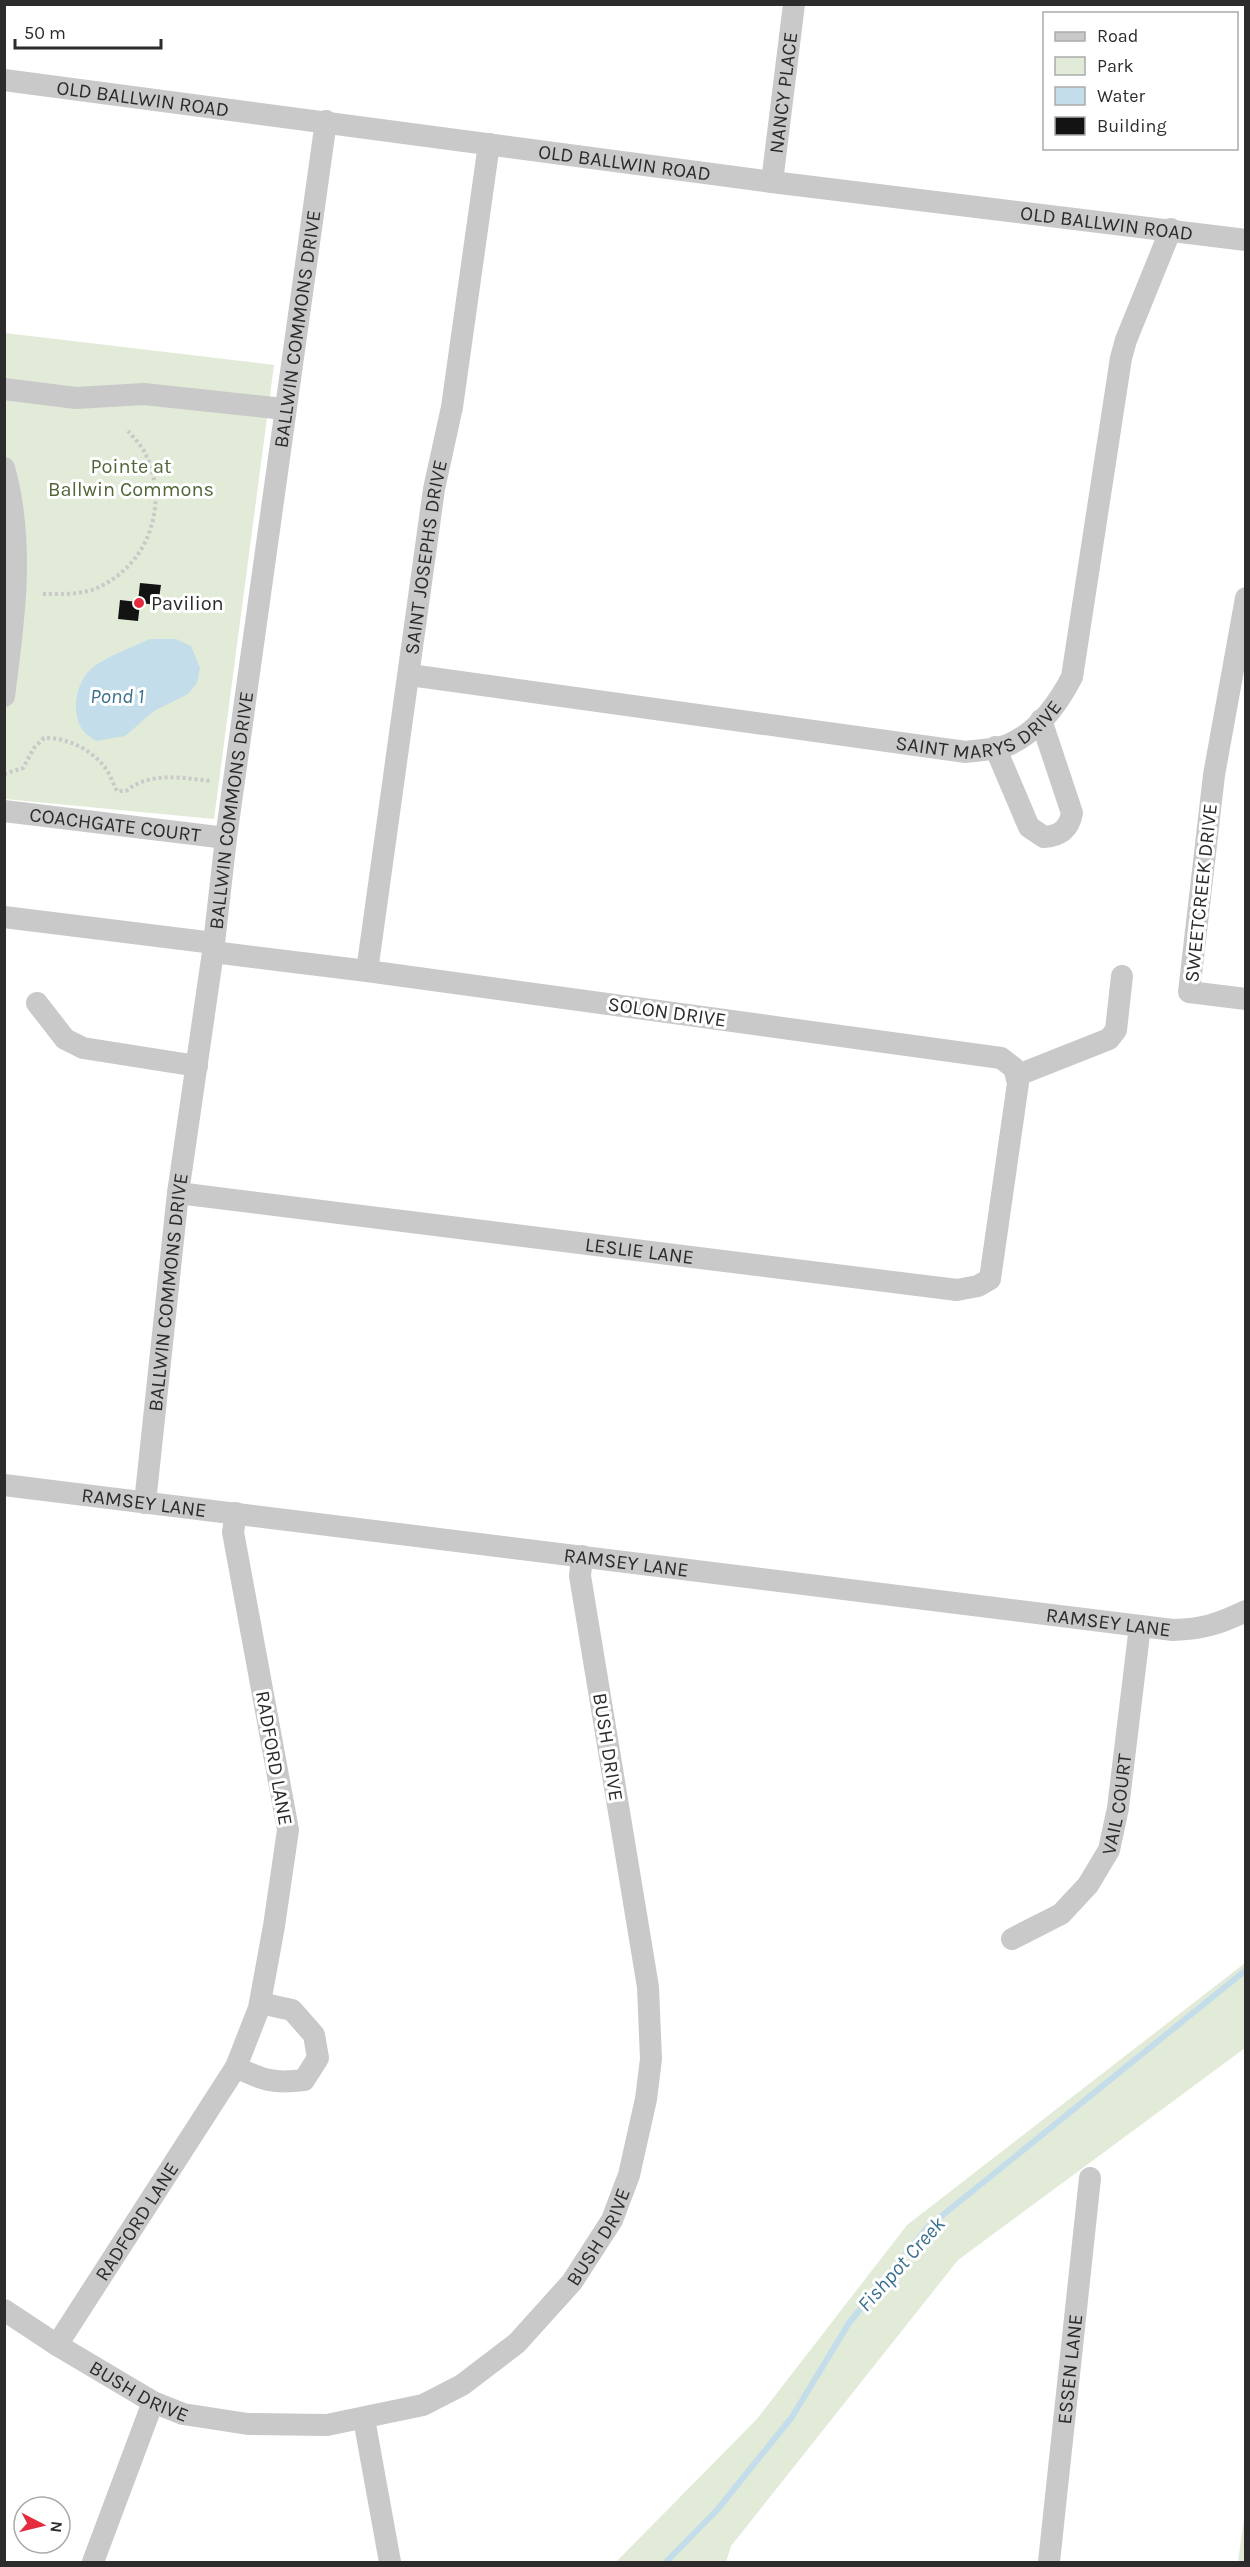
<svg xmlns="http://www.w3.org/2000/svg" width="1250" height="2567" font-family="Karla,sans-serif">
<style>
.green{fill:#e2ead8}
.water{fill:#c4ddea}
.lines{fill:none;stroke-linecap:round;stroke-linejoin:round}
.stream{stroke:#c4ddea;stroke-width:6}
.building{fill:#131313}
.path{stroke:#c9c9c9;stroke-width:4;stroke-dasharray:3 3;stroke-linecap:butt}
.minor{stroke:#c9c9c9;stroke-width:22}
.poi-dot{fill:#e52b3f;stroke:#fff;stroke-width:2}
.labels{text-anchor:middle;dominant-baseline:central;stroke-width:6;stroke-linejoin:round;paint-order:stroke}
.street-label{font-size:20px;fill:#2c2c2c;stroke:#fff}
.park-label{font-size:20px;fill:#506739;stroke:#fff}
.poi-label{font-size:20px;fill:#2c2c2c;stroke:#fff;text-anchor:start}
.water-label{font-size:21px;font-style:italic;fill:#3a708d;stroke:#fff}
</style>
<rect width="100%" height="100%" fill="#fff"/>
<path class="green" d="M5 333 274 365 214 819 5 799Z
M1245 1963V2048L958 2260 731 2546 726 2562H616L757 2419 907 2225Z
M1245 2512V2562H1238Z"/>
<path class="water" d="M150 639H176L191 646 200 668 197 683 188 694 154 711 125 736 96 741C91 737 85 734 82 729 71 712 76 682 91 669 105 657 133 647 150 639Z"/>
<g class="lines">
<path class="stream" d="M666 2562 717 2510 792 2417 849 2323 928 2227 1246 1970"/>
</g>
<path class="building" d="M140 583 161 585 158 605 140 603 138 621 118 619 120 600 138 602Z"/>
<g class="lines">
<path class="path" d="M43 594C60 594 81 595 97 588 149 565 170 503 145 453 141 445 134 438 128 431
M4 774 23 768 34 748 44 738C66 737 93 750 106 769 111 776 113 784 117 791H126C151 771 182 778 212 781"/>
<g class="minor">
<path id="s1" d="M4 80 772 182 1246 240"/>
<path id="s2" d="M772 182 794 4"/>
<path d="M4 389 76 398 144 394 284 409"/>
<path d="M4 468C25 542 14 621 4 696"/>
<path d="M1246 598 1214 775 1189 992 1246 999"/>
<path id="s3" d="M410 675 966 752C979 750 996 750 1008 745 1038 732 1058 704 1072 677L1121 358 1126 340 1171 229"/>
<path d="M995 747 1029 827 1044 837C1060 836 1069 829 1072 813L1041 720"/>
<path id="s4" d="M4 811 226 838"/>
<path d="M4 917 214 943"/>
<path id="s5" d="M367 971 434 489 452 407 489 144"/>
<path d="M37 1003 65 1039 83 1048 197 1066"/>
<path d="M1018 1075 1109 1039 1116 1030 1122 976"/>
<path id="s6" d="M178 1193 957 1290 978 1286 990 1279 1018 1083 1014 1068 1001 1058 367 971 213 952"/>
<path id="s7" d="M4 1485 1173 1630C1203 1629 1219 1624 1246 1611"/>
<path id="s8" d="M145 1503 178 1193 213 952 226 838 326 121"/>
<path id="s9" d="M1012 1939 1061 1914 1088 1885 1109 1850 1118 1808 1140 1626"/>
<path d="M236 2067C262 2080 274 2084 304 2080L318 2058 314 2035 292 2010 260 2003"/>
<path id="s10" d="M4 2310 57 2345 153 2402 183 2414 248 2424 327 2425 423 2405 462 2385 517 2343 572 2282 612 2220 629 2175 646 2099 651 2059 648 1987 580 1576 582 1556"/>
<path id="s11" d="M57 2345 236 2067 259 2008 274 1926 288 1830 233 1532 236 1513"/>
<path d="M364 2419 390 2562"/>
<path d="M93 2562 153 2402"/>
<path id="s12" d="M1049 2562 1090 2178"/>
</g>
</g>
<circle class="poi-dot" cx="139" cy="603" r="6"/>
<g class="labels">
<g class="street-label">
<text stroke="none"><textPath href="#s2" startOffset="90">NANCY PLACE</textPath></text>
<text stroke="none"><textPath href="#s1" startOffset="140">OLD BALLWIN ROAD</textPath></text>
<text stroke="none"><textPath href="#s1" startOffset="626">OLD BALLWIN ROAD</textPath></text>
<text stroke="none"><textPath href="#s1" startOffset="1112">OLD BALLWIN ROAD</textPath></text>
<text stroke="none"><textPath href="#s8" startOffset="1184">BALLWIN COMMONS DRIVE</textPath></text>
<text stroke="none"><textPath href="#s5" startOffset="418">SAINT JOSEPHS DRIVE</textPath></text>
<text stroke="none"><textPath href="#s3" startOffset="580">SAINT MARYS DRIVE</textPath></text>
<text stroke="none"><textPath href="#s8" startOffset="698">BALLWIN COMMONS DRIVE</textPath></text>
<text stroke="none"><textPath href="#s4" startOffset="112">COACHGATE COURT</textPath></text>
<text transform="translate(1201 893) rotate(-84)">SWEETCREEK DRIVE</text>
<text transform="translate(667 1012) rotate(8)">SOLON DRIVE</text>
<text stroke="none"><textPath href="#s6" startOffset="465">LESLIE LANE</textPath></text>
<text stroke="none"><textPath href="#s8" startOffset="212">BALLWIN COMMONS DRIVE</textPath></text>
<text stroke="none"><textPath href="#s7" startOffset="141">RAMSEY LANE</textPath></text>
<text stroke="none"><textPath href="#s7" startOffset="627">RAMSEY LANE</textPath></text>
<text stroke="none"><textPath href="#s7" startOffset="1113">RAMSEY LANE</textPath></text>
<text transform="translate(608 1747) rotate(81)">BUSH DRIVE</text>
<text transform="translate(274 1758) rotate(80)">RADFORD LANE</text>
<text stroke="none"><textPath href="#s9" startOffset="182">VAIL COURT</textPath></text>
<text stroke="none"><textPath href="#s11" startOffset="147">RADFORD LANE</textPath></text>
<text stroke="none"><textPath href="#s10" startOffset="698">BUSH DRIVE</textPath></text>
<text stroke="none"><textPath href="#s12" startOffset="194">ESSEN LANE</textPath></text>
<text stroke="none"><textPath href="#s10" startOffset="158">BUSH DRIVE</textPath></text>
</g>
<g class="park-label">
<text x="131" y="466">Pointe at<tspan x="131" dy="23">Ballwin Commons</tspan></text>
</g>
<g class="poi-label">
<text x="151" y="603">Pavilion</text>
</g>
<g class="water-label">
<text x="117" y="696">Pond 1</text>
<text transform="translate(901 2264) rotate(-48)">Fishpot Creek</text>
</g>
</g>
<rect width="1250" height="2567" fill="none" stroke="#2c2c2c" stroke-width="12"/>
<rect x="1043" y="12" width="195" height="138" fill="#ffffff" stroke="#ababab" stroke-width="1.5"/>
<rect x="1055" y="32" width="30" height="9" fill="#c9c9c9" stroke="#ababab" stroke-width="1.5"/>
<text x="1097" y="42" font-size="18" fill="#2c2c2c">Road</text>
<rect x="1055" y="57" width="30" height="18" fill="#e2ead8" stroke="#ababab" stroke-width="1.5"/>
<text x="1097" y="72" font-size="18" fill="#2c2c2c">Park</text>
<rect x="1055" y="87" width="30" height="18" fill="#c4ddea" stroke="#ababab" stroke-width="1.5"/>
<text x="1097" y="102" font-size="18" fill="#2c2c2c">Water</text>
<rect x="1055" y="117" width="30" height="18" fill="#131313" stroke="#ababab" stroke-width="1.5"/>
<text x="1097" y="132" font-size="18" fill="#2c2c2c">Building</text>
<g transform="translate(42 2525) rotate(97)"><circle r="28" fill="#ffffff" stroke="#ababab" stroke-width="1.5"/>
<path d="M0-4.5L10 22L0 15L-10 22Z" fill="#e52b3f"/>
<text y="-9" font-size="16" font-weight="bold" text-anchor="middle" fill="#2c2c2c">N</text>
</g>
<path d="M15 39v9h146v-9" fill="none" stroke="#2c2c2c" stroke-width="3"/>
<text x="24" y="39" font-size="18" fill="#2c2c2c" stroke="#ffffff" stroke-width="4.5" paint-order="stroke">50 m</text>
</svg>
